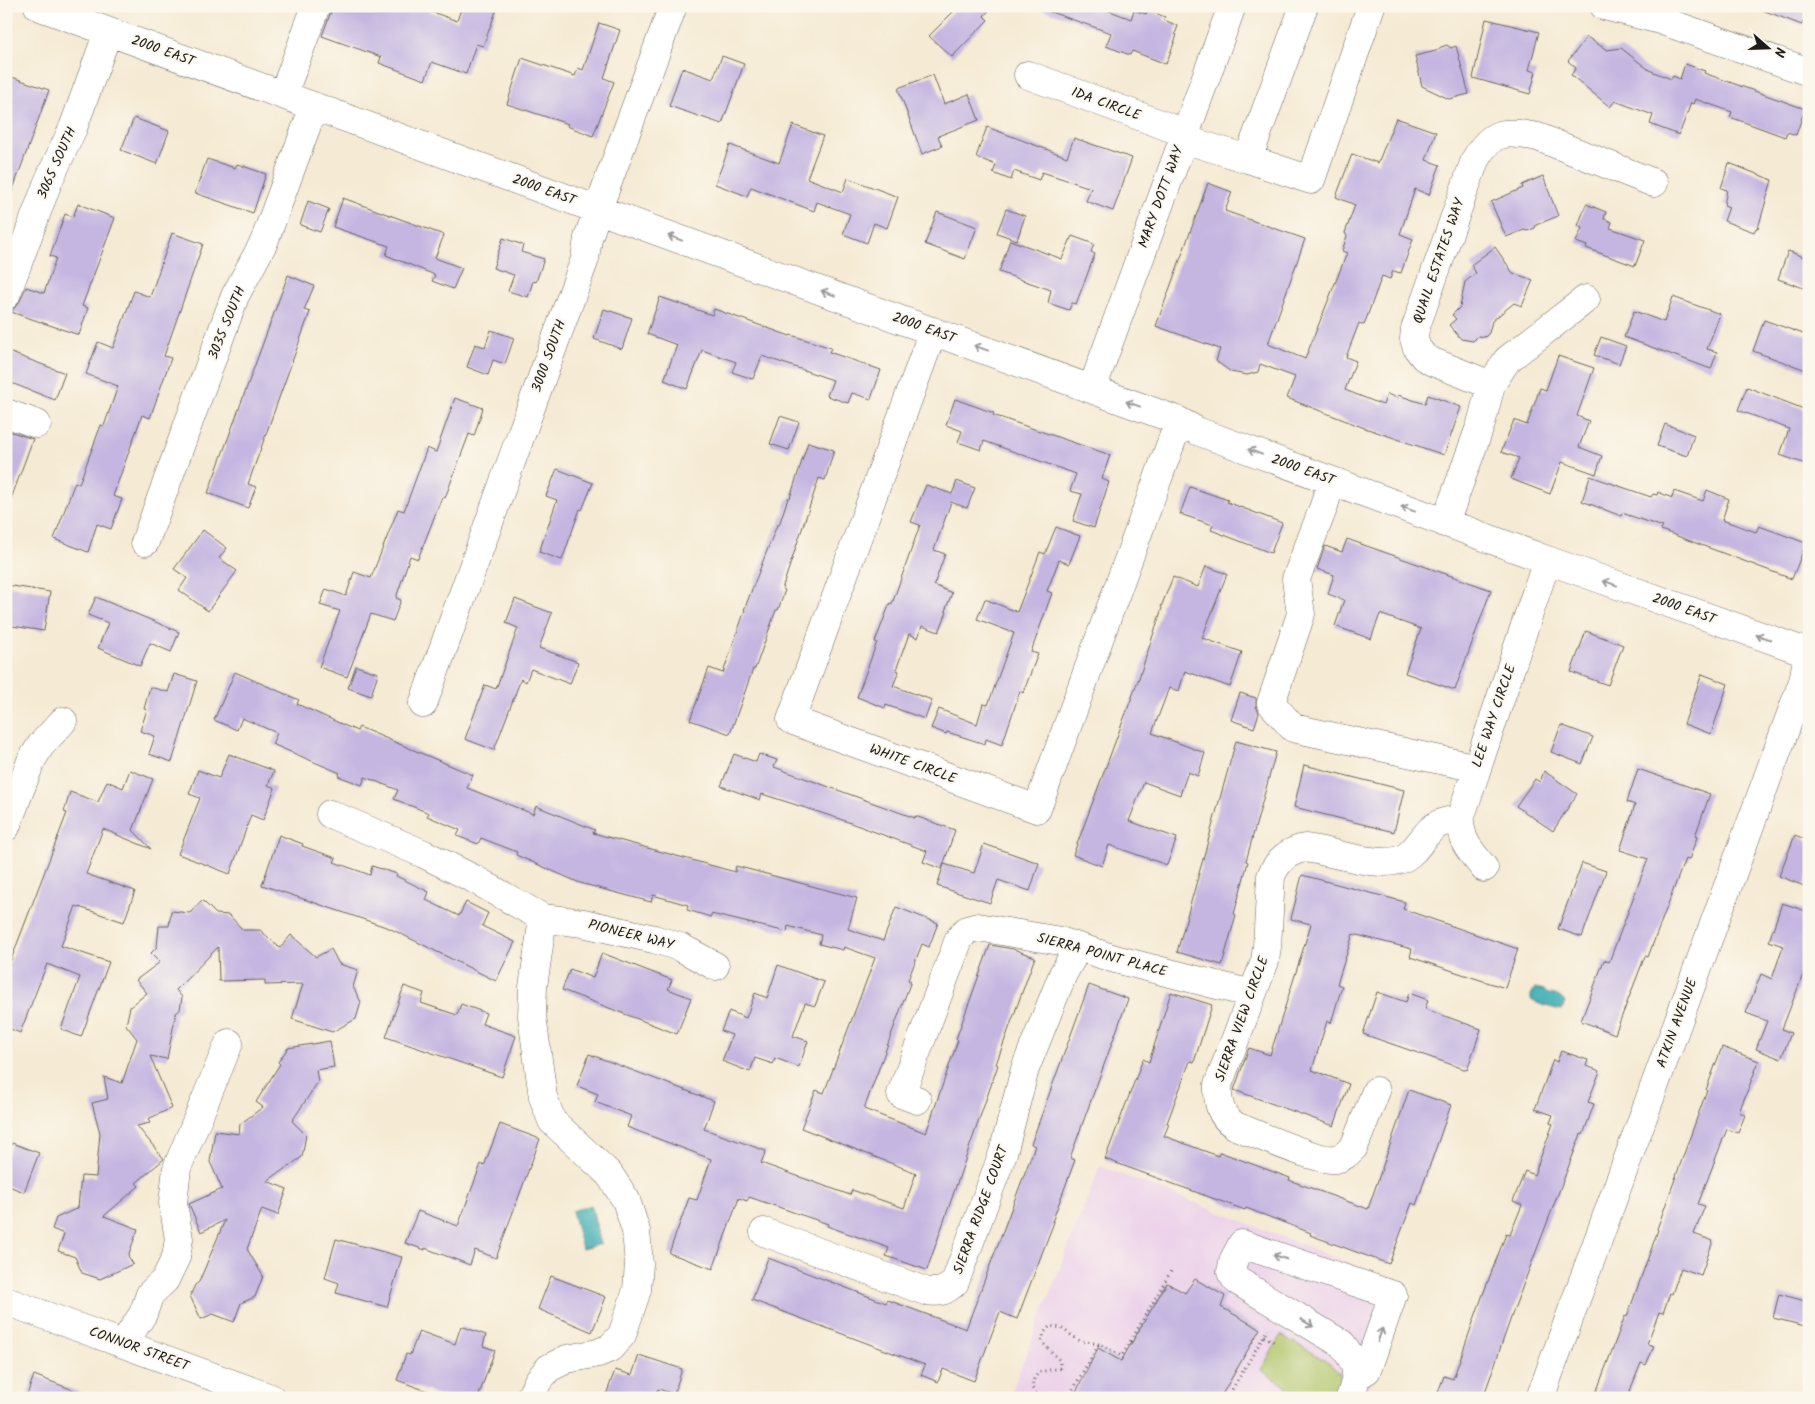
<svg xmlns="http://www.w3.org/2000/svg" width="1815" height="1404" font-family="Kalam,sans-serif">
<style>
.built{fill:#ecd1ea}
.green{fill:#b0c56a;stroke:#667043}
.water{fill:#39abb2;stroke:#2a6467}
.building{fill:#c4b6e1}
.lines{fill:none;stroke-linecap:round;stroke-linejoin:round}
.minor-casing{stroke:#68645c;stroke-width:29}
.path{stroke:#68645c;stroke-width:3;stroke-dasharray:1 4;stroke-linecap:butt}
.minor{stroke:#fff;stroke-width:28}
.oneway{stroke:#999}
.labels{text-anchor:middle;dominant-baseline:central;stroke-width:4;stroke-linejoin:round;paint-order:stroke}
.street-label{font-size:14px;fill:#1c1c1c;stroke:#fbf7ec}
</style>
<rect width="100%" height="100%" fill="#fbf7ec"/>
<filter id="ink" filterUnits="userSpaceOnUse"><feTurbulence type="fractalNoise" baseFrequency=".02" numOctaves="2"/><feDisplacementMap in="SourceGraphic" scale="10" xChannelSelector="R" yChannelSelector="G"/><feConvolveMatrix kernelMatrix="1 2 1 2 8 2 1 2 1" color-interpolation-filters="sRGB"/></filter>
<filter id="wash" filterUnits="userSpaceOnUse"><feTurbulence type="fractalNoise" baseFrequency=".0096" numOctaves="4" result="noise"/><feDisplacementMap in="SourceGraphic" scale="20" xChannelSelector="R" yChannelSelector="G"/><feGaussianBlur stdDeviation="1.12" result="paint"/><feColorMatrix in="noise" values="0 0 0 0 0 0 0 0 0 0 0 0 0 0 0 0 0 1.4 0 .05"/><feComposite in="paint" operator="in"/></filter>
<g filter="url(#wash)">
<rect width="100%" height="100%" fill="#f5ead3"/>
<path class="built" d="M1100 1166 1406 1285 1364 1398H1009Z"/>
<path class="green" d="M1281 1335C1295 1344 1338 1363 1341 1378 1342 1384 1340 1392 1339 1398H1303L1261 1370Z"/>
<path class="water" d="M1535 988 1544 990 1548 994C1554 994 1561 996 1565 1003L1562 1010C1555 1009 1537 1004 1531 1000V995Z
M591 1205 601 1244 582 1249 572 1211Z"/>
<g id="blocks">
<path class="building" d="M333 6H416L457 21 462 6H498L483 46 476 44 466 74 432 62 425 80 379 63 381 57 322 36Z
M959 6H993L984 16 988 20 952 57 929 36Z
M1043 6H1097L1131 19 1134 10 1146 14 1147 10 1165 17 1164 20 1178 26 1175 34 1177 35 1166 64 1132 51 1130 55 1106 46 1111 33 1042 9Z
M1758 6H1809L1802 25 1757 8Z
M1486 19 1539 32 1529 70 1536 72 1530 94 1473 78Z
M599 23 620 30 604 78 614 82 593 136 567 126 568 124 507 104 522 58 575 76 578 68 583 70Z
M1587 37 1607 50 1621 48 1649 70 1671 79 1673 76 1680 79 1685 64 1705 71 1704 73 1805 109 1796 135 1787 132 1785 137 1730 117 1732 112 1695 99 1693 104 1691 103 1679 135 1650 124 1653 115 1615 101 1610 107 1571 75 1576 68 1568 61Z
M1447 45 1451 48 1456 46 1469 94 1449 99 1422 86 1415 56 1436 51 1441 47Z
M722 56 744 64 722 124 669 106 682 68 713 79Z
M6 75 49 90 9 200H6Z
M933 75 944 104 969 94 979 120 938 136 942 146 922 154 898 88Z
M134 118 169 131 157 164 121 150Z
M1396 118 1436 132 1426 160 1440 165 1429 195 1415 189 1400 234 1413 239 1401 273 1393 271 1390 279 1382 276 1364 325 1359 323 1346 357 1356 361 1345 390 1383 405 1387 394 1397 398 1398 395 1425 404 1428 395 1461 407 1444 455 1362 427 1287 398 1295 377 1260 364 1258 372 1247 375 1231 372 1216 361 1220 349 1156 326 1208 183 1232 192 1225 211 1305 239 1268 344 1305 359 1347 253 1342 251 1347 236 1345 233 1355 205 1336 197 1352 154 1378 163Z
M793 125 823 136 807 178 843 192 848 178 898 197 887 228 874 223 867 243 843 234 850 214 817 202 814 211 751 187 747 196 715 184 730 145 779 163Z
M987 127 1067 157 1074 138 1132 158 1113 211 1086 201 1091 188 1042 172 1039 180 1014 171 1011 180 993 173 996 165 976 157Z
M207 159 235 168 237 164 266 174 253 213 195 193Z
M1729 163 1772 180 1758 228H1756L1754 232 1724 221 1729 207 1724 205 1727 190 1721 188Z
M1543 176 1558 216 1536 225 1535 228 1527 231 1524 230 1506 237 1491 202 1523 188 1522 185Z
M343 198 444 235 435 258 462 268 453 289 432 281 435 275 386 255 389 246 333 227Z
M308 201 329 209 320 232 300 225Z
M78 204 115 218 82 306 88 308 79 335 11 312 20 301 26 287 44 293 56 258 50 256 65 214 73 217Z
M1586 204 1606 212 1604 219 1612 222 1610 228 1645 240 1635 266 1586 248 1587 246 1576 242 1582 228 1578 226Z
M1006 209 1025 216 1017 240 997 233Z
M937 212 977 227 965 259 925 244Z
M172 233 203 244 164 356 171 358 150 418 142 415 113 496 122 499 111 529 97 524 88 552 54 539 75 482 79 484 101 425 104 426 118 386 86 374 98 342 113 348 134 291 150 297Z
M1072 236 1094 244 1091 252 1095 254 1076 304 1072 303 1069 310 1048 303 1051 290 999 272 1010 240 1062 259Z
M503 238 523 245 521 252 544 259 536 282 533 281 528 297 508 291 514 275 493 268Z
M1495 247 1513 273 1533 280 1522 306 1514 303 1492 321 1489 333 1485 337 1478 336 1473 341 1461 339 1449 325 1456 319 1452 315 1460 307 1465 282 1476 273 1471 265Z
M1788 251 1809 259V290L1778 279Z
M288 275 314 286 304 310 310 312 248 484 256 487 248 508 208 493Z
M660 297 712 315 714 309 790 336 791 335 831 348 829 352 881 370 871 399 852 393 848 403 827 396 833 380 762 356 753 379 732 372 736 362 702 350 687 389 664 380 677 345 647 334Z
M1673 297 1720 314 1707 349 1717 352 1711 369 1624 337 1634 311 1664 322Z
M604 309 632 318 622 349 594 339Z
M1764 320 1809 336V371L1753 351Z
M491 330 514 338 505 364 493 360 488 375 467 367 475 344 485 347Z
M1601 337 1626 346 1619 364 1594 355Z
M6 351 65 373 55 400 6 381Z
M1558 356 1594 368 1577 416 1589 421 1579 447 1602 456 1596 474 1562 462 1550 494 1511 479 1519 458 1501 452 1514 420 1527 425 1540 388 1546 390Z
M1747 387 1809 411V465L1780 455 1789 429 1738 410Z
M455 398 483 408 474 436 469 434 445 498 442 497 418 559 410 556 396 598 401 600 393 621 371 614 347 677 319 667 340 611 320 605 326 589 346 596 354 572 371 578 398 509 404 511 427 448 436 452Z
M955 399 994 413 993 415 1110 455 1102 479 1109 482 1094 528 1073 521 1082 494 1070 491 1076 474 984 441 981 450 958 442 962 431 946 425Z
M780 416 799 422 789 450 770 444Z
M1665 424 1694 435 1687 456 1657 446Z
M6 430 33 439 8 507H6Z
M808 442 834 450 825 480 819 478 782 589 785 590 778 610H776L755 669H753L730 734 690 720 709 668 723 673 745 610H744L777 525H779L788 498H790Z
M557 469 593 483 582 510 580 509 562 560 539 552 557 500 546 496Z
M1590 476 1651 497 1653 494 1657 495 1658 492 1672 498 1674 491 1703 501 1707 490 1729 499 1722 520 1756 532 1759 526 1806 543 1792 579 1661 530 1663 527 1622 513 1621 516 1582 501Z
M957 481 975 488 967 508 951 502 934 550 945 554 934 585 952 593 945 611 947 612 939 632 922 626 918 638 909 634 896 670 899 671 893 686 932 700 925 719 886 705 885 708 857 697 877 642H875L890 603 892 604 920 525 911 522 926 485 952 494Z
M1190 487 1228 500 1227 502 1282 523 1271 553 1211 530 1213 525 1180 514Z
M1056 527 1080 536 1069 564 1059 560 1047 591 1052 593 1031 652 1038 654 1023 693 1020 691 1002 745 986 739 985 744 947 732 946 734 931 728 939 709 977 724 983 704 988 705 1014 633 977 619 985 599 1017 612 1040 552 1045 554Z
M203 530 227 548 219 558 237 571 208 611 179 590 187 578 174 569Z
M1347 539 1491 590 1455 690 1405 673 1421 629 1380 614 1371 639 1335 626 1344 600 1328 594 1334 575 1317 569 1325 546 1342 552Z
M1206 566 1227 574 1202 638 1242 652 1230 687 1185 671 1179 691 1169 688 1152 733 1205 753 1198 776 1188 772 1180 795 1144 782 1129 821 1177 838 1167 865 1109 845 1102 866 1073 855 1139 678 1162 608 1161 607 1173 577 1198 587Z
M6 585 50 592 44 631 6 625Z
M96 597 179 632 171 652 150 643 140 666 98 648 108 623 88 615Z
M515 599 552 613 539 648 578 662 570 684 531 669 526 682 521 679 494 750 465 739 485 685 496 689 518 628 506 623Z
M1586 631 1623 645 1608 685 1571 672Z
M356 666 378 673 371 696 348 688Z
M235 672 299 700 297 704 357 731 359 727 473 775 467 788 533 814 536 806 595 830 593 833 735 872 736 866 857 898 848 929 883 941 896 907 938 923 929 947 922 944 908 980 911 981 864 1109 926 1133 958 1040 956 1039 990 945 1013 949 1035 957 996 1064 998 1065 927 1270 886 1256 889 1248 827 1226 828 1224 749 1197 747 1201 739 1198 713 1269 669 1253 689 1198 697 1200 711 1159 627 1127 631 1116 595 1102 598 1094 577 1086 589 1054 714 1101 704 1129 766 1151 761 1163 850 1195 852 1190 904 1208 916 1173 801 1128 816 1090 824 1093 875 958 844 947 843 950 819 944 821 935 788 926 787 932 711 914V917L687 910 688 905 653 895 651 902 580 883 516 855 517 852 481 838 478 844 457 836 460 830 427 816 429 813 394 799 398 790 365 777 362 785 338 776 340 773 272 744 277 733 242 718 237 730 214 720Z
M174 674 197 681 172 762 149 754 155 736 140 731 147 710 144 709 150 687 168 692Z
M1702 674 1728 684 1711 734 1684 724Z
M1240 693 1256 698V706L1259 713 1254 728 1231 720Z
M1561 725 1593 737 1582 764 1551 752Z
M1236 741 1276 752 1246 861 1248 862 1234 914 1236 915 1222 965 1177 952Z
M229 754 274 771 268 785 275 788 263 820 251 815 230 874 178 854 200 798 189 794 198 770 219 778Z
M734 754 756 762 759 754 777 760 774 767 915 818V816L955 830 942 869 923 862 927 851 837 818 762 794 760 800 721 786Z
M1304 765 1404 790 1394 832 1294 807Z
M1638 769 1710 794 1695 836 1697 837 1689 860 1685 859 1648 957 1645 956 1615 1034 1581 1021 1604 960 1609 962 1648 859 1620 850 1635 805 1627 802Z
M130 770 153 779 133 830 151 849 103 829 86 874 135 891 124 922 76 906 61 946 109 962 81 1037 61 1029 80 977 47 964 20 1033 6 1027V973L67 813 64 812 70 792 98 802 107 781 123 788Z
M1544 771 1577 794 1553 831 1516 806 1535 779 1540 782Z
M279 835 303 844 302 846 336 858 334 862 370 875 372 866 397 874 396 876 429 892 426 900 459 916 466 902 488 913 482 926 515 942 496 981 389 928 262 885Z
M1795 835 1809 841V874L1804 886 1779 876Z
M984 844 1039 863 1030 891 998 880 990 903 937 886 944 864 974 873Z
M1582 863 1606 871 1582 937 1558 929Z
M1302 875 1405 902 1403 909 1518 949 1505 988 1410 957 1412 949 1353 934 1337 984 1342 986 1331 1023 1327 1021 1312 1070 1349 1084 1334 1126 1234 1090 1249 1048 1270 1055 1311 924 1291 919Z
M202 900 216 914 229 915 243 930H260L280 948 291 935 316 957 331 949 339 964 358 970 353 987 361 1002 356 1019 332 1032 292 1019 303 984 265 985V980L219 981 218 947 176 990 182 997 180 1010 176 1013 167 1059 150 1056 172 1108 148 1119 150 1123 137 1126 164 1159 136 1183 139 1186 104 1216 138 1229 128 1256 133 1264 100 1279 82 1273 75 1257 58 1251 64 1234 52 1229 56 1218 78 1208 81 1176 96 1177 100 1133 92 1103 108 1099 104 1077 122 1083 137 1039 126 1025 130 1007 147 993 136 980 160 962 151 953 157 947 159 926H169L171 911 190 913Z
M1782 903 1809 912V959L1782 1029 1791 1033 1781 1059 1756 1049 1767 1021 1746 1013 1761 974 1772 979 1783 946 1769 941Z
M602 953 672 980 668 989 691 998 677 1034 562 990 570 969 593 978Z
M778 965 824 982 815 1006 805 1003 793 1036 808 1041 799 1067 775 1058 773 1064 755 1058 750 1072 722 1061 732 1035 721 1031 729 1011 746 1018 755 993 767 998Z
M1089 985 1128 999 1070 1158 1075 1160 1052 1222H1054L1017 1319 1000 1312 974 1381 943 1369 938 1382 921 1375 925 1365 752 1300 768 1258 886 1303 888 1300 966 1329 1035 1146 1031 1144Z
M404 986 424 993 421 1003 457 1015 461 1004 486 1013 482 1024 516 1036 502 1077 386 1037Z
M1171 992 1212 1005 1194 1062 1190 1061 1167 1123 1169 1124 1164 1136 1218 1156 1220 1152 1290 1178 1289 1180 1368 1209 1409 1090 1451 1105 1416 1205 1412 1203 1389 1264 1310 1235 1311 1233 1246 1208 1245 1210 1105 1159 1143 1059 1149 1062Z
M1377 992 1406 1002 1409 993 1428 1000 1425 1009 1481 1029 1467 1070 1363 1034Z
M330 1041 334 1067 316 1070 318 1082 292 1121 306 1135 302 1157 267 1181 287 1189 278 1215 262 1209 247 1249 263 1276 255 1297 241 1303 234 1322 213 1314 201 1319 190 1296 195 1285 199 1282 225 1220 201 1232 189 1204 222 1189 210 1162 215 1131 239 1134 240 1124 263 1107 256 1102 280 1064 278 1062 288 1048Z
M1722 1047 1759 1061 1739 1112 1745 1115 1738 1133 1727 1129 1698 1204 1705 1206 1694 1234 1713 1241 1701 1275 1681 1268 1672 1294 1670 1293 1663 1313 1659 1312 1647 1344 1654 1346 1646 1365 1641 1363 1627 1398H1594L1625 1316 1627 1317 1658 1230 1657 1229 1707 1090H1706Z
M1561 1051 1588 1060 1586 1066 1600 1071 1588 1102 1594 1104 1583 1135 1581 1134 1514 1309 1483 1398H1436L1444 1376 1453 1379 1482 1297 1506 1234 1510 1235 1522 1205 1513 1201 1525 1171 1534 1175 1553 1124 1550 1123 1553 1115 1535 1109 1553 1060 1557 1062Z
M500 1124 540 1139 496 1258 475 1250 470 1265 425 1248V1250L405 1243 418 1211 458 1226 481 1164 484 1166Z
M12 1143 39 1153 24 1192 6 1185V1158Z
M336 1239 402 1257 387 1307 336 1293 339 1283 325 1278Z
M551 1276 606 1297 592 1332 538 1309Z
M1195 1279 1225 1296 1221 1307 1260 1329 1220 1398H1073L1098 1348 1121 1361 1167 1283 1185 1293Z
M1779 1294 1809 1302V1327L1773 1318Z
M461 1326 486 1335 483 1346 495 1350 478 1398H446L397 1380 406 1354 410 1355 419 1331 455 1344Z
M639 1355 682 1369 674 1394 658 1389 655 1398H605L615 1370 632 1375Z
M34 1375 89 1396V1398H26Z"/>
</g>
</g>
<g filter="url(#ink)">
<use href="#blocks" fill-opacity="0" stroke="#68645c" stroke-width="1"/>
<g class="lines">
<g class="minor-casing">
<path id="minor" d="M38 6 1179 421 1197 431 1547 560 1809 653
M1304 6 1248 159 1311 180 1371 6
M1604 6 1660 20 1809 72
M1028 75 1185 133
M283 95 316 6
M1183 139 1248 159
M6 295 48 182 73 128 108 32
M933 331 791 720 1037 809 1179 421
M1491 385 1433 362 1424 357 1417 348 1414 339 1415 329 1475 160C1492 129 1506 131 1538 137L1654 183
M1092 389 1232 6
M6 413 37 424
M1331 481 1324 506 1296 579 1301 614 1271 703 1293 728 1477 768
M1445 523 1481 424 1491 385 1507 360 1586 299
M145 542 235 296 264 242 314 106
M423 704 585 259 588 238 598 209 673 6
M330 814 424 854 474 879 543 918 583 923 654 939 680 947 715 966
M6 827 31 761 41 745 63 721
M1484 868C1470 850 1461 843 1460 819L1547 560
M1376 1091 1354 1147C1348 1153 1343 1158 1335 1159 1320 1162 1256 1134 1238 1127 1221 1119 1217 1103 1218 1085L1265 961 1267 947 1271 876C1278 860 1288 851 1305 848 1332 851 1381 870 1404 858 1419 850 1425 829 1441 823 1446 821 1454 820 1460 819
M917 1100 901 1094 959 939 967 930 978 927 1060 941 1115 959 1252 994
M764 1232 925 1291C939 1293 945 1292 955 1282L1003 1153 1025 1069 1063 974 1078 947
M6 1301 271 1398
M124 1343 143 1314 150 1294 165 1280 176 1257 179 1239 173 1203 177 1168 229 1043
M530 1398 538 1381 549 1368 567 1359 598 1353 610 1348 622 1335 637 1290 639 1264 636 1231 626 1200 609 1174 552 1121 543 1097 532 1016 533 987 543 918
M1350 1398C1359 1371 1359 1367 1342 1344L1236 1280 1231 1272 1234 1259 1242 1244 1393 1295 1367 1370 1357 1376
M1540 1398 1803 681 1809 648"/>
</g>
<path class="path" d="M1264 1336 1276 1343
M1045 1398 1036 1393 1032 1388 1034 1379 1039 1372 1060 1368V1361L1042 1342 1044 1333 1050 1326 1061 1328 1080 1341 1099 1344
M1068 1398 1099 1344 1122 1356 1171 1271
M1227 1398 1268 1329"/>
<use href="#minor" class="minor"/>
</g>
<defs><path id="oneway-shaft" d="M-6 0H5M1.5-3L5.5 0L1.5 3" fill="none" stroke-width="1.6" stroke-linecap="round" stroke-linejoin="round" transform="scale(1.25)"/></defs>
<g class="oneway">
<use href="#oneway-shaft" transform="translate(675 238) rotate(-160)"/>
<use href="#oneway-shaft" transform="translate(828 293) rotate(-160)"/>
<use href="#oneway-shaft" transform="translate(981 348) rotate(-160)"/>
<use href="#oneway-shaft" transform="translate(1133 404) rotate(-160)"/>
<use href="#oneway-shaft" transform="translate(1255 452) rotate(-159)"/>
<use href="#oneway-shaft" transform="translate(1408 509) rotate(-160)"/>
<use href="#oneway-shaft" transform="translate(1610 583) rotate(-160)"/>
<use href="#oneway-shaft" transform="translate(1763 637) rotate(-160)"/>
<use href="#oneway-shaft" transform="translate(1280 1257) rotate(-161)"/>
<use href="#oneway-shaft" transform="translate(1307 1323) rotate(31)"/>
<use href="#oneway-shaft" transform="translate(1380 1335) rotate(-71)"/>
</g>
</g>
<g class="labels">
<g class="street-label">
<text transform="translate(163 51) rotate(20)">2000 EAST</text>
<text transform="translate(1106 104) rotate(20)">IDA CIRCLE</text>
<text transform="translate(57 163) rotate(-66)">3065 SOUTH</text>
<text transform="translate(544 190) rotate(20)">2000 EAST</text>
<text transform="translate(1161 197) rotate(-70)">MARY DOTT WAY</text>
<text transform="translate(1439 261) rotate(-71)">QUAIL ESTATES WAY</text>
<text transform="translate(227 323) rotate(-68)">3035 SOUTH</text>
<text transform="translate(924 328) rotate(20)">2000 EAST</text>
<text transform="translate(549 356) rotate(-70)">3000 SOUTH</text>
<text transform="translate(1303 470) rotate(20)">2000 EAST</text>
<text transform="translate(1684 609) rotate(20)">2000 EAST</text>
<text transform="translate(1494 716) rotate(-71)">LEE WAY CIRCLE</text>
<text transform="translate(913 764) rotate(20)">WHITE CIRCLE</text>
<text transform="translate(631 935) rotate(14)">PIONEER WAY</text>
<text transform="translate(1102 955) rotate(15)">SIERRA POINT PLACE</text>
<text transform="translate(1242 1019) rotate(-70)">SIERRA VIEW CIRCLE</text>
<text transform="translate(1677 1023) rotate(-70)">ATKIN AVENUE</text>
<text transform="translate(981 1210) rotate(-70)">SIERRA RIDGE COURT</text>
<text transform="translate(139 1349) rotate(20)">CONNOR STREET</text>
</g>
</g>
<rect width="1815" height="1404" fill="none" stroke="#fbf7ec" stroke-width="25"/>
<g transform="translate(1768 48) rotate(110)" stroke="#fbf7ec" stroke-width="4" paint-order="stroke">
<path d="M0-4L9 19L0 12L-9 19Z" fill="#1c1c1c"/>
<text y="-8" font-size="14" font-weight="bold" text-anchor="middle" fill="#1c1c1c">N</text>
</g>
</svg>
